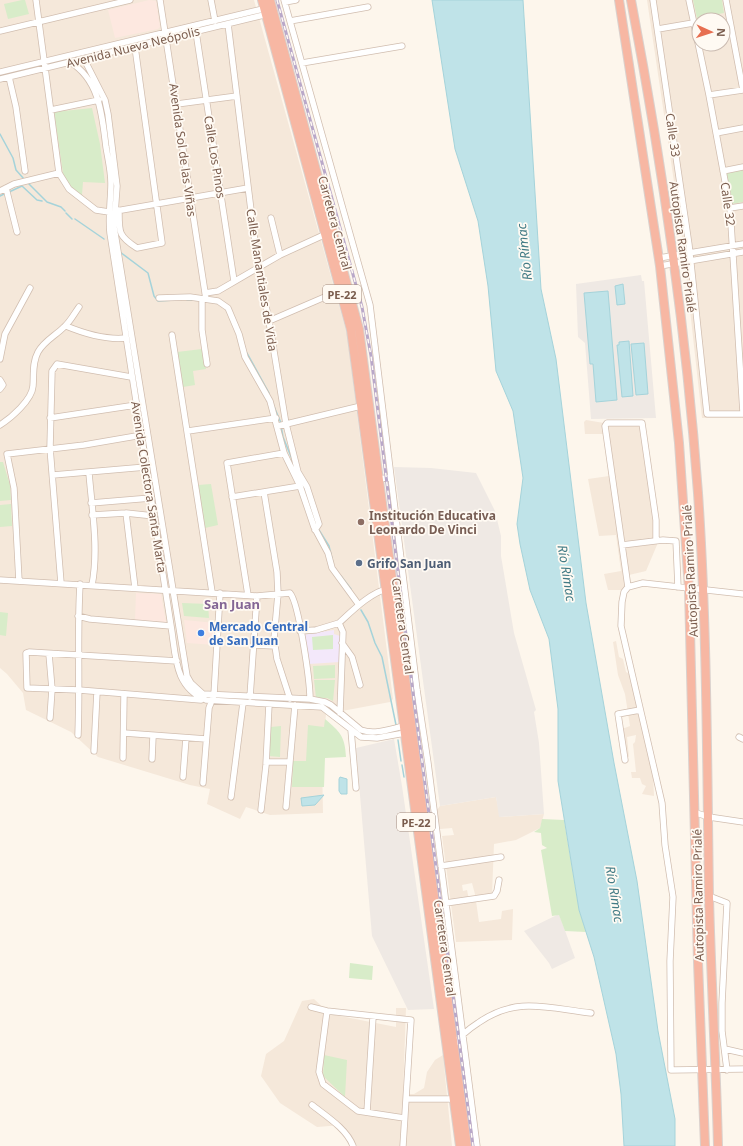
<svg xmlns="http://www.w3.org/2000/svg" width="743" height="1146" font-family="'Noto Sans',sans-serif">
<style>
.residential{fill:#f5e8da;fill-rule:evenodd}
.commercial{fill:#fde8e0}
.industrial{fill:#efe9e4}
.education{fill:#f3e8fa}
.green{fill:#d8ecc9}
.water{fill:#bfe3e8;stroke:#a5d3da}
.lines{fill:none;stroke-linecap:round;stroke-linejoin:round}
.stream{stroke:#a5d3da;stroke-width:1.5}
.minor-casing{stroke:#d1beb0;stroke-width:7}
.highway-casing{stroke:#dad1cd;stroke-width:10}
.minor{stroke:#fff;stroke-width:5.5}
.highway{stroke:#f7b7a3;stroke-width:8}
.rail-casing{stroke:#b9a8c9;stroke-width:3}
.rail{stroke:#fffaf3;stroke-width:1.5;stroke-dasharray:4.5;stroke-linecap:butt}
.education-dot{fill:#8d6e63;stroke:#fffaf3;stroke-width:1.5}
.service-dot{fill:#5c6f8a;stroke:#fffaf3;stroke-width:1.5}
.shop-dot{fill:#3f7fe0;stroke:#fffaf3;stroke-width:1.5}
.labels{text-anchor:middle;dominant-baseline:central;stroke-width:3.5;stroke-linejoin:round;paint-order:stroke}
.shield{fill:#fffaf3;stroke:#a28b7f;stroke-width:1}
.shield-label{font-size:11px;font-weight:bold;fill:#7a5c4d}
.street-label{font-size:12px;fill:#7a5c4d;stroke:#fffaf3}
.education-label{font-size:12px;font-weight:bold;fill:#785e54;stroke:#fffaf3;text-anchor:start}
.service-label{font-size:12px;font-weight:bold;fill:#4e5e75;stroke:#fffaf3;text-anchor:start}
.shop-label{font-size:12px;font-weight:bold;fill:#366cbe;stroke:#fffaf3;text-anchor:start}
.water-label{font-size:13px;font-style:italic;fill:#437c86;stroke:#fffaf3}
.neighbourhood-label{font-size:13px;font-weight:bold;fill:#846695;stroke:#fffaf3}
</style>
<rect width="100%" height="100%" fill="#fdf6ec"/>
<path class="residential" d="M0 0H254L347 334 393 699 390 702 326 714 322 760 323 813 270 815 246 807 240 819 207 804 210 789 190 785 98 757 71 732 26 710 23 693 7 674 0 668Z
M647 0H743V418H702L681 229ZM699 20H723V44H699Z
M586 420 616 425 637 422 641 429 657 545 646 571 629 575 628 590H608L604 574 621 571 616 535 599 536 588 479 609 476 604 434H585L584 422Z
M616 641 619 657 623 659 626 672 629 674 643 724 647 748H646L653 774 654 796 642 794 646 786 642 784 640 778H632L631 772H636L633 744 635 742 636 735 627 737 629 757 624 756 622 729 630 726 625 694 618 675 613 642Z
M496 797 500 817 544 814 540 828 516 840 494 844 492 894 476 898 472 883 462 885 463 891 467 890 469 900 476 901 479 922 501 919 502 911 513 909 512 940 456 942 442 836 454 835 452 828 440 829 437 810 440 806Z
M314 999 330 1014 396 1027V1008H406L403 1094H414L424 1088 427 1072 435 1060 443 1055 452 1146H357L342 1125 317 1127 280 1103 261 1076 266 1054 284 1041 302 1001Z"/>
<path class="commercial" d="M149 0 156 1 160 27 158 29 115 38 108 10Z
M136 593 161 594 166 622 135 621Z
M184 620 216 623 215 645 187 643Z"/>
<path class="industrial" d="M641 275 642 281H644L656 418 591 419 585 343 578 337 576 284Z
M394 467 431 468 476 473 495 511 501 536V556L514 633 536 710 534 712 539 743 544 814 499 817 496 797 440 806Z
M394 739 402 786 434 1009 408 1010 372 936 356 748Z
M559 914 575 958 552 969 549 963 524 931Z"/>
<path class="education" d="M334 630V634L340 636V662L309 664 303 635Z"/>
<path class="green" d="M22 0H25L29 14 8 19 4 4Z
M693 0H722L724 13 697 18Z
M92 108 100 144 105 183 83 182 82 195 77 196 68 186 63 173 54 112Z
M743 169V202L731 204 726 172Z
M202 349 206 369 193 371 195 385 183 387 177 352Z
M0 462H3L10 485 11 500 0 501Z
M211 484 218 525 205 528 198 485Z
M11 504 12 526 0 527V505Z
M182 603 208 604 209 618 184 616Z
M0 612 8 613 6 636 0 635Z
M333 635V649L313 650 312 637Z
M335 665V678L314 679 313 666Z
M314 680H335L333 701 327 698H316Z
M325 719C340 732 345 736 346 757L325 758 324 787H292L293 761H306L308 725 324 727Z
M281 726 280 757 269 756 271 727Z
M542 819 564 820 579 910 586 932 565 931 559 915 552 916 541 850 547 848 542 845 541 833 534 832 540 828Z
M350 963 373 966 372 980 349 978Z
M324 1055 347 1060 345 1097 323 1076Z"/>
<path class="water" d="M432 0H523L541 289 556 359 586 603 614 763 637 881 658 1031 675 1119V1146H624L621 1094 616 1054 594 957 579 910 558 781V709L549 639 530 590 520 544 517 524 523 478 513 411 496 371 488 286 478 221 455 149Z
M623 284 625 304 617 305 615 286Z
M608 291 617 400 596 402 593 364H590L584 293Z
M629 341 633 396 622 397 617 345H619V342Z
M644 343 648 394 636 395 631 344Z
M340 777 347 779V794H341L339 791V779Z
M324 795 315 805 302 806 301 798Z"/>
<g class="lines">
<path class="stream" d="M0 134 13 158 16 170 24 179
M28 183 47 202 61 207 65 211
M9 192 22 186 37 200 42 201
M0 196 4 194
M66 213 72 219
M75 219 104 239
M120 252 148 273 154 296 158 301 175 300
M187 300H195
M247 353 269 393
M273 404 281 423
M281 426 283 437 294 464
M319 530 329 546 333 563
M341 576 351 589
M361 610 368 622 375 643 382 657 396 725
M398 740 401 761
M402 765 404 777"/>
<g class="minor-casing">
<path id="minor" d="M36 0 59 173 69 189 96 210 109 212
M160 0 206 299
M211 0 215 21
M284 0 370 305 417 690 428 763 477 1146
M653 0 689 245 707 414H743
M689 0 709 95 730 208 743 412
M726 0 743 90
M285 2 296 0
M290 21 368 7
M228 24 258 267 269 321 286 424 298 472 307 487 319 524 315 530
M658 29 693 23
M0 31 130 0
M196 32 234 281
M84 59 105 100 108 114 117 186 114 227 187 676 191 683 203 694 310 699 325 702 331 705 361 730C375 735 390 729 404 726
M70 62C100 80 102 116 106 147 108 159 111 171 111 183 111 200 108 216 110 233L171 626C176 656 174 687 206 700L322 707 361 737 377 738 405 733
M302 63 402 46
M0 72 267 8
M9 77 16 107 25 171
M0 79 268 14
M709 95 743 90
M177 104 237 96
M51 110 99 100
M716 133 743 128
M723 171 743 167
M6 188 17 232
M0 191 14 184 59 173
M730 208 743 206
M119 210C119 232 118 236 137 248L162 243 135 47
M116 211 248 188
M271 218 280 255
M659 258 743 244
M660 266 743 252
M205 293 218 291 280 255 326 234
M159 298 190 297 218 301 228 308 239 334 245 357 270 401 284 453 300 486 314 527 328 553 332 568 359 605
M202 299V330L207 364
M269 321 341 290
M66 326C83 333 107 340 126 338
M172 335 212 592
M0 359 5 334 30 288
M0 380 3 385 0 389
M50 418 136 405
M0 425C11 418 32 400 33 386 34 375 32 363 38 352 44 341 55 336 64 327 70 322 74 314 79 307
M278 426 361 406
M188 431 276 418
M89 473C92 510 99 549 92 585
M53 475 146 467
M380 479 391 477
M264 492 277 572 278 594 274 639 277 659 290 699
M232 497 300 486
M91 503 151 498
M126 513 135 588
M92 515 126 513 154 516
M622 545 663 540 676 541 678 587
M0 580 257 596 290 593C299 603 310 682 310 699
M19 581 14 488 7 454 84 445 142 435
M61 583 50 448 52 371 57 364 131 377
M628 587 605 426 607 423H642L656 520V540
M743 594 643 583 628 587 624 592 622 602 621 626 662 803 665 845 673 897 670 961 671 1070 743 1069
M248 595 227 463 284 453
M78 616 90 619 171 626
M300 631 316 630 339 623
M342 643 352 657 360 685
M254 645 275 646
M49 654 52 689 50 718
M177 661 29 652 26 653 27 688 79 690 201 700
M250 697 257 596
M340 713 343 632 339 623C351 612 372 591 388 589
M351 730 356 788
M124 733 206 739
M78 735C80 685 77 635 80 584
M739 737 743 739
M94 751 97 692
M123 758 124 695
M152 759 153 736
M625 760 618 714 640 710
M267 762H289
M183 777 186 738
M203 783 209 708 214 695 220 593
M231 797 243 703
M286 807 295 705
M261 810 266 765 269 704
M696 813 709 817 743 822
M441 866 501 857
M709 896 727 903 722 1003V1031L727 1070
M446 903 494 896 497 891 499 880
M311 1007 327 1011 411 1020 403 1146
M327 1011 319 1072 323 1084 358 1111 404 1118
M453 1046C460 1036 467 1030 478 1023 516 996 547 1008 591 1013
M725 1049 743 1053
M406 1099H454
M312 1105C326 1116 347 1129 353 1146
M367 1112 373 1017"/>
</g>
<g class="highway-casing">
<path id="highway" d="M262 0 351 330 460 1146
M270 0 359 329 467 1146
M619 0 660 266 679 443 689 589 698 962 705 1146
M631 0C662 163 686 327 698 493 707 627 707 762 709 897 711 980 716 1063 718 1146"/>
</g>
<use href="#minor" class="minor"/>
<use href="#highway" class="highway"/>
<g class="rail-casing">
<path id="rail" d="M277 0 362 307 371 356 415 708 473 1146"/>
</g>
<use href="#rail" class="rail"/>
</g>
<circle class="education-dot" cx="361" cy="522" r="4"/>
<circle class="service-dot" cx="359" cy="563" r="4"/>
<circle class="shop-dot" cx="201" cy="633" r="4"/>
<g class="labels">
<g class="shield">
<rect x="323" y="285" width="38" height="18" rx="3"/>
<rect x="397" y="813" width="38" height="18" rx="3"/>
</g>
<g class="shield-label">
<text x="342" y="294">PE-22</text>
<text x="416" y="822">PE-22</text>
</g>
<g class="street-label">
<text transform="translate(133 47) rotate(-14)">Avenida Nueva Neópolis</text>
<text transform="translate(673 135) rotate(82)">Calle 33</text>
<text transform="translate(183 150) rotate(82)">Avenida Sol de las Viñas</text>
<text transform="translate(215 157) rotate(81)">Calle Los Pinos</text>
<text transform="translate(728 204) rotate(82)">Calle 32</text>
<text transform="translate(335 223) rotate(75)">Carretera Central</text>
<text transform="translate(683 247) rotate(82)">Autopista Ramiro Prialé</text>
<text transform="translate(262 280) rotate(81)">Calle Manantiales de Vida</text>
<text transform="translate(149 487) rotate(81)">Avenida Colectora Santa Marta</text>
<text transform="translate(690 571) rotate(-93)">Autopista Ramiro Prialé</text>
<text transform="translate(403 626) rotate(82)">Carretera Central</text>
<text transform="translate(698 895) rotate(-91)">Autopista Ramiro Prialé</text>
<text transform="translate(445 948) rotate(82)">Carretera Central</text>
</g>
<g class="education-label">
<text x="369" y="515">Institución Educativa<tspan x="369" dy="14">Leonardo De Vinci</tspan></text>
</g>
<g class="service-label">
<text x="367" y="563">Grifo San Juan</text>
</g>
<g class="shop-label">
<text x="209" y="626">Mercado Central<tspan x="209" dy="14">de San Juan</tspan></text>
</g>
<g class="water-label">
<text transform="translate(524 252) rotate(-96)">Río Rímac</text>
<text transform="translate(567 573) rotate(81)">Río Rímac</text>
<text transform="translate(615 894) rotate(81)">Río Rímac</text>
</g>
<g class="neighbourhood-label">
<text x="232" y="604">San Juan</text>
</g>
</g>
<g transform="translate(711 32) rotate(93)"><circle r="19" fill="#fffaf3" stroke="#cabbb1"/>
<path d="M0-3L7 15L0 10L-7 15Z" fill="#e76f51"/>
<text y="-6" font-size="11" font-weight="bold" text-anchor="middle" fill="#7a5c4d">N</text>
</g>
</svg>
